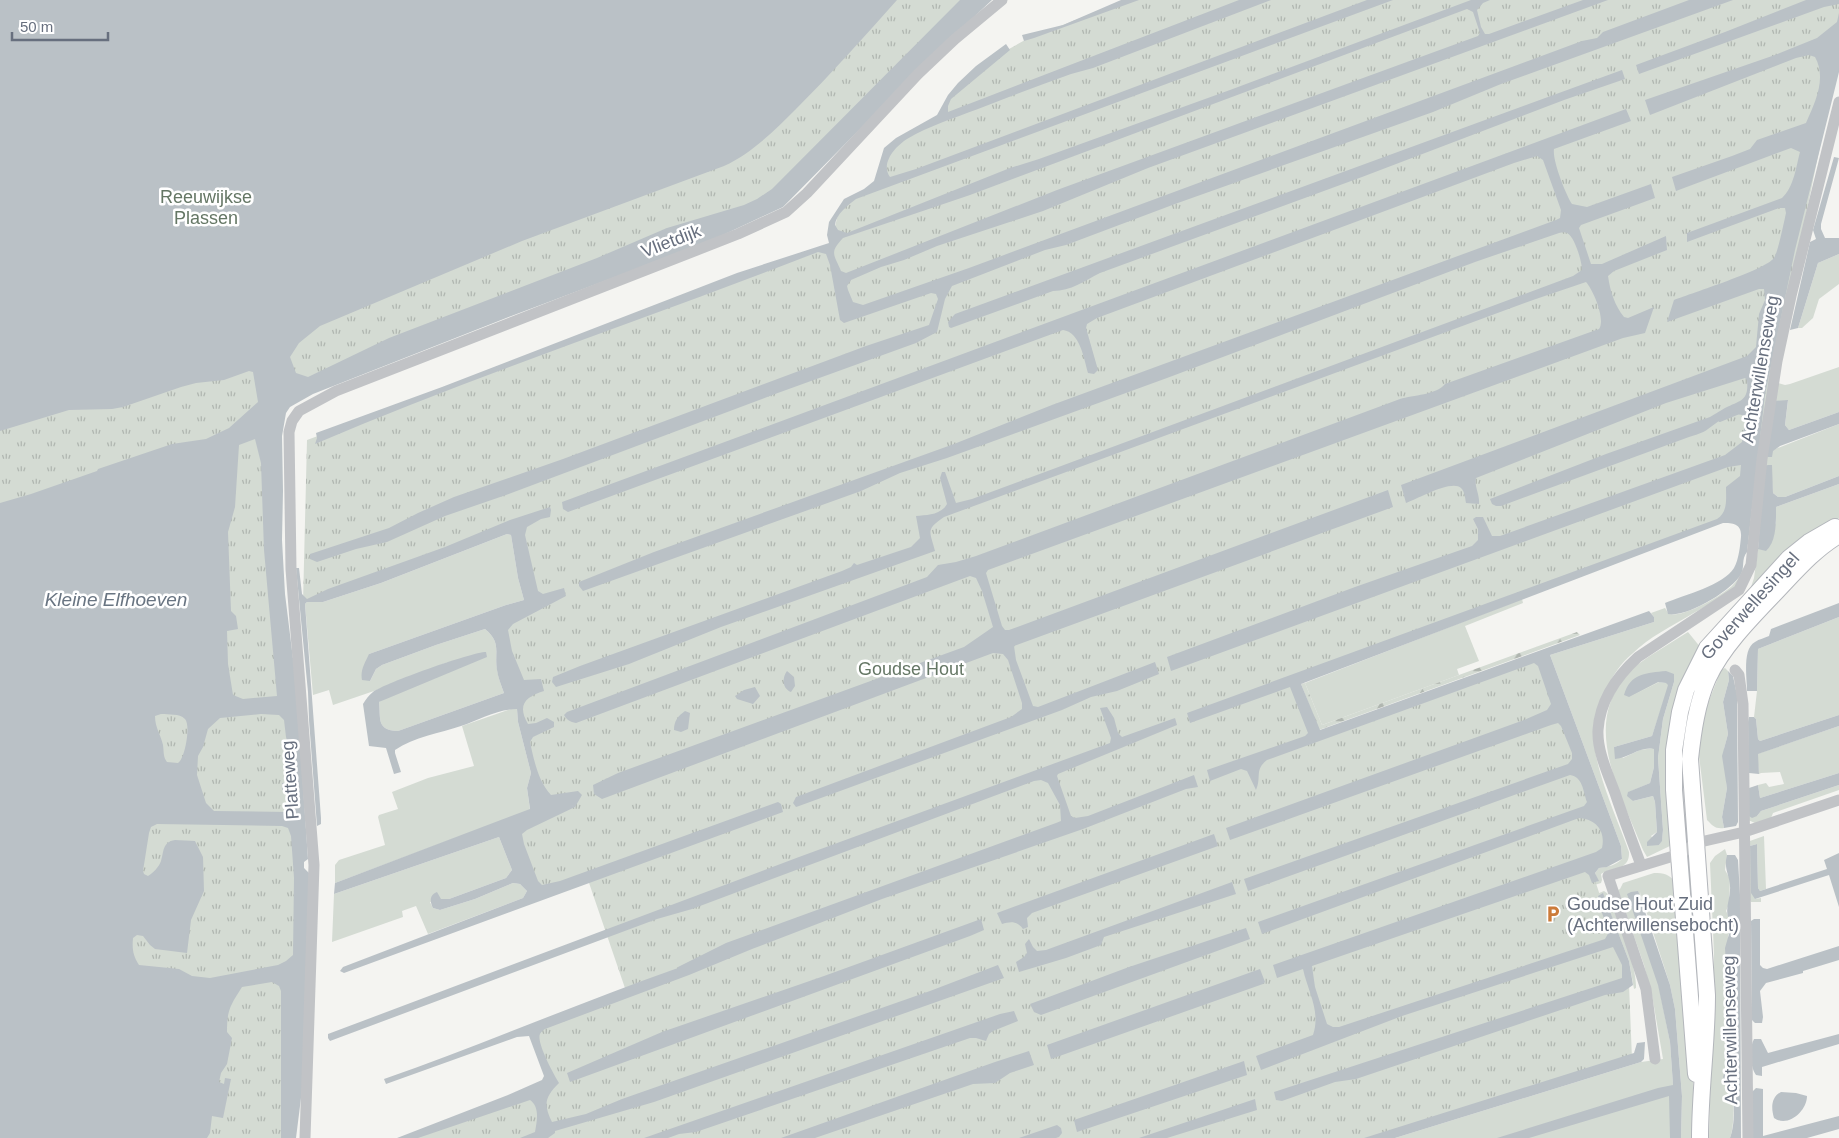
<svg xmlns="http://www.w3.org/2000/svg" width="1839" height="1138" font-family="Arial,sans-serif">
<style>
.green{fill:#d4dbd3;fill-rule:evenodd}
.forest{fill:url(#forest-firs)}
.park{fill:url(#park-tufts)}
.water{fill:#bac1c6;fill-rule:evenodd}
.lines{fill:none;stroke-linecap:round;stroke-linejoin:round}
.stream{stroke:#bac1c6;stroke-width:4}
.secondary-casing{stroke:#b3b6bb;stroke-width:18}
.street{stroke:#c1c3c6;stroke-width:11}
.secondary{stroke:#fff;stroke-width:16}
.labels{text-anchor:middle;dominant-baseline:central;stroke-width:5;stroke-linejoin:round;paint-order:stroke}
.park-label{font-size:18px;fill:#657765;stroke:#fff}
.street-label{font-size:18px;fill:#676f7e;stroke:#fff}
.poi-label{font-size:18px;fill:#676f7e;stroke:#fff;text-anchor:start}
.water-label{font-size:19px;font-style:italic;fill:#697582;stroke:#fff}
</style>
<defs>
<pattern id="forest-firs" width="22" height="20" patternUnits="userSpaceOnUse" patternTransform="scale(1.25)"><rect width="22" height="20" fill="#d4dbd3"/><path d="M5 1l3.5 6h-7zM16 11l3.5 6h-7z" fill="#b0b6b0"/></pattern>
<pattern id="park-tufts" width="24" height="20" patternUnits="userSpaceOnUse" patternTransform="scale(1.25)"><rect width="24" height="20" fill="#d4dbd3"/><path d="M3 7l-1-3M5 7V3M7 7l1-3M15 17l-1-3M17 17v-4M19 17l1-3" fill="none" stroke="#b0b6b0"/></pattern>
</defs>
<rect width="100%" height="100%" fill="#f4f4f1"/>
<path class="green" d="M1839 254V284L1819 299 1813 318 1802 328H1798L1818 263Z
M1839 367V412L1789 430 1785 425 1788 401H1774L1778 383 1785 385 1790 384Z
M1839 424V476L1785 497H1778L1773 493 1772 482 1764 466 1765 453Z
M1839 484V518L1827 525 1750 590 1754 578 1758 549 1776 523V507Z
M507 534 511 535 518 578 524 600 506 605 369 654 370 681 376 669 382 665 436 645 485 629C502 643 494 652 497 669 498 677 501 685 504 693L398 731C376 730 381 719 379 702L448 662 374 691 333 705 329 690 313 695 305 604 307 602H323L381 583Z
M1742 569 1746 572C1736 593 1711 603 1692 614 1672 626 1649 637 1632 654 1621 663 1613 675 1607 688 1602 697 1597 708 1595 720 1587 757 1617 816 1629 852 1630 870 1613 867 1601 874L1602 880 1601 883 1585 888 1582 881 1510 906 1528 958 1600 933 1590 902 1592 896 1604 891 1608 894C1616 917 1637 965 1636 988L1634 989 1629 961 1603 894 1598 896 1599 901 1598 902 1609 932 1605 939 1508 972 1486 907 1585 872 1589 875 1592 883 1598 881 1595 873 1599 868C1608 867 1616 865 1622 859L1621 846 1550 655 1654 622V617L1651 613 1665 608 1669 614C1683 618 1721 596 1732 586 1737 581 1741 575 1742 569Z
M1522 599 1523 603 1465 626 1479 661 1457 669 1459 675 1322 725 1305 683Z
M1839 617V715L1760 741 1758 739 1756 719 1754 717 1757 691 1758 649Z
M1688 632 1701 648 1682 684 1672 845 1647 857 1643 850C1623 799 1582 728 1624 679 1628 674 1632 668 1637 665 1653 653 1671 643 1688 632ZM1674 674V682L1663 719 1658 758 1663 830 1662 840 1659 845 1651 836 1657 832 1655 802 1653 796 1633 801 1629 792 1650 783 1654 767V748L1640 750 1623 758 1614 747 1652 736 1669 685 1667 683 1659 682 1629 697Z
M1725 668 1728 671 1729 680 1723 702 1728 734 1724 749 1727 788 1722 817 1724 828C1715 829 1713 826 1707 820L1698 748 1703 716 1721 670Z
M511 709H517L518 722 531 773 527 788 530 810 335 883V865L339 860 385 845 378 817 379 815 398 809 392 792 428 778 474 766 462 726Z
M1839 726V773L1760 798 1758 785 1766 783 1769 787 1784 784 1780 772 1761 773 1759 774 1757 754Z
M1839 785V790L1773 813 1771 818 1755 823 1748 820 1746 796 1757 816 1761 811Z
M1764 836 1766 889 1760 891 1758 888 1757 844 1750 846 1755 899 1761 898V902H1751L1749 898 1747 842Z
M499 837 512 870 506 878 449 899 430 902 433 908 440 910 475 899 513 883 520 884 527 891 523 898 428 934 416 906 402 911 403 917 332 942 334 894Z
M1725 849 1727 855 1725 870 1730 879 1729 904 1726 911 1731 921V927L1728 936 1732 994 1736 1000C1734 1009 1727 1018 1728 1027 1728 1034 1734 1042 1732 1050 1730 1060 1725 1069 1724 1080 1726 1083 1730 1086 1731 1089 1735 1100 1734 1128 1730 1138H1709L1714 954 1710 863 1715 856Z
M1654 873C1664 873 1669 874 1675 882L1693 1074V1138H1681L1682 1096 1675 1009 1670 985 1640 892 1670 1042 1673 1085 1670 1095V1138H1395L1641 1062 1663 1059 1652 995 1644 965 1618 890 1620 889 1623 883Z"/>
<path class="forest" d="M1577 632 1580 635 1319 730 1301 684 1305 683 1322 725Z"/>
<path class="park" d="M0 0H976L769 202 279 404 273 455 300 857 286 1138H0Z
M1126 0H1839V53L1746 509 1295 680 1316 737 1547 652 1612 842 1591 868 1629 984 1632 1059 1380 1138H411L550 1085 531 1029 627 994 587 877 533 897 517 828 543 815 499 623 532 604 513 526 303 603 307 440 830 247 839 210 880 182 889 148 943 116 947 101 984 63 1025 40Z"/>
<path class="water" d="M0 0H897C864 37 831 74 796 109 774 131 752 153 724 166L522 241 320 326 299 343 290 357 296 373 308 377 389 338 597 258 667 228 744 205 757 199 772 189 960 0H992L932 56 783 207 708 242 514 315 313 394 290 407 286 413 282 436 283 491 282 540 285 594 296 683 308 859 304 862V868L309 873 302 1090 296 1138H281V991L279 986 272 982 242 987C230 1006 227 1010 227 1032L232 1038 227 1064 221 1073 219 1082 224 1084 225 1078 231 1079 223 1118 212 1116 210 1133 207 1138H0V503L31 494 97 471 98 469 172 444 206 439 229 428 258 402 253 372 249 371 224 380 196 383 181 387 123 407 112 409 69 410 0 431ZM255 439 261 463 264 550 277 696 243 699 233 695 228 664 227 631 238 629 236 616 231 611 228 532 235 507 239 445ZM161 714C169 715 179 713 185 719 191 725 185 759 178 763L167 762C163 757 164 752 163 745 161 735 155 728 155 716ZM261 714 279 715 284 720 286 737 292 758 293 782 282 783V790H290L289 812 214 811 206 803 197 775 198 756 203 747 208 729 220 718ZM157 824 282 826 288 828 291 836 294 878 293 955 286 961 278 965 210 978 192 976 179 969 139 965C133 956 132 949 133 938L137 935 143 936 150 945 155 949 187 953 191 920 204 891 203 857 195 841C189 841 181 840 175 840 162 842 164 852 161 861 159 867 153 873 148 876L144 874 143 871 149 833 151 827Z
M1121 0H1139L1034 38 1024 41 1022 35 1063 25Z
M1239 0H1271L1093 68 1071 74C1040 85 1009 97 978 109 954 118 929 126 907 139 896 146 880 163 890 177L916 169 1367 0H1393L856 199C848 205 836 214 835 225L838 230 847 233 1010 168 1039 159 1230 90 1471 0H1490L1483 3 1477 10 1481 27 1485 34H1489L1583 0H1608L1148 168 1043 211 937 246 904 260 881 267 851 280 847 286 848 290 853 302 863 305 969 268 1582 41 1597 38 1603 32 1689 0H1733L1501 84 1433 112 1175 204 1066 245 1045 250 952 286 945 299 937 332 916 343 775 394 506 495 445 516 387 542 356 549 317 562 310 559V554L389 528 418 513 454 497 563 459 866 346 929 325 938 299 936 294 931 293 844 323 840 320 830 265 826 254 818 252C651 317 480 374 315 444L317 438 316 433 442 387 737 273 829 243 827 235 829 222 844 199 864 189 874 181 884 148 896 138 937 115 948 95 958 83 976 66 1006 44 1010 50 951 99 948 106V112ZM1467 9 1473 12 1480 33 1478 36 1057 190 846 273 841 271C834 254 829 253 843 238L970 195Z
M1806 0H1839V4L1824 7 1639 74 1636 65 1725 32Z
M1839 13V72L1795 250 1765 395 1747 552C1741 559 1745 567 1741 574 1733 590 1686 618 1668 614L1665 603C1684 595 1724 585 1734 568 1739 559 1740 546 1741 537 1742 524 1733 523 1723 523L1301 684 1320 730 1649 611 1654 617V622L1550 655 1621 846 1622 859 1607 867 1599 868 1595 873 1599 881 1592 883 1589 875 1585 872 1312 966 1315 987 1327 1024 1333 1027H1339L1605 939 1609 932 1598 902 1599 900 1598 896 1603 893 1629 961 1633 985 1623 992 1605 995 1356 1079 1335 1082 1282 1101 1276 1100 1274 1092 1622 978V965L1613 947 1402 1016 1261 1070 1256 1056 1313 1035C1321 1011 1308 992 1303 969L1277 978 1273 965 1596 852 1602 848C1606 830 1595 819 1579 818L1262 934 1258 922 1584 806 1587 802C1583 791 1583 777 1570 775L1248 891 1244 879 1568 764 1572 759V753L1561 726 1558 723 1551 725 1230 840 1226 828 1524 720 1547 710 1551 704 1538 666 1534 663 1267 760C1254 770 1262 777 1256 790L1247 771 1241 769 1210 781 1207 770 1305 736 1308 733 1290 687 1190 723 1187 713 1717 519C1728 512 1726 499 1726 487L1740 476 1741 465 1728 467 1171 671 1167 657 1355 587 1472 546 1478 540V529L1473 519 1476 517H1483L1492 536H1500L1725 455 1742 442 1746 417C1731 409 1720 421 1708 429 1703 433 1695 435 1689 437L1501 506H1496L1492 504 1490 499 1606 454 1710 417C1715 414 1720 411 1725 408 1741 400 1749 401 1747 380L1745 378 1666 403 1476 478C1474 486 1480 495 1479 504L1466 503C1465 498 1465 492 1461 488 1452 479 1417 499 1406 503L1401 485 1747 356 1756 347 1759 314 1765 300 1764 289H1759L1667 322 1674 300C1692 293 1765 270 1774 258 1778 252 1784 222 1786 213L1785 208H1779L1687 242V233L1782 198C1794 187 1796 167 1800 152L1791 148 1676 191 1672 177 1732 156 1750 149 1757 140 1806 123C1815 103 1827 78 1815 57L1809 55 1796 58 1650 115 1645 100 1775 55 1817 38 1837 22Z
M1622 70 1625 79 1564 100 1362 177 1100 273C1084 281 1071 291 1053 291L951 328 949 327 948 322 955 314Z
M1626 109 1631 121 1554 149C1552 160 1566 195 1572 204L1587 207 1651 184 1655 198 1581 225 1579 228 1591 264H1602L1666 236 1667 250 1614 271 1608 276C1610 291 1615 306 1624 317L1628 318 1654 307 1645 333 1623 338 988 570 986 573 1002 626 1005 630H1009L1388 490 1393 507 1014 646 1016 660 1033 706 1038 707 1155 662 1159 674 1117 691 1091 697 1062 710 799 806 796 807 793 803 796 797 1011 717 1022 709V703L1008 660 1003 654 993 653 602 799 594 794 593 785 618 773 964 647 993 627 982 591 976 578 970 576 576 723C570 722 567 720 564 715L567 712 927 577 938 565 956 562 976 556 1400 399C1413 395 1436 395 1445 384L1599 329C1606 319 1593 290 1586 282L1533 300 944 517C925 530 930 531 935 551L721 627 629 664 556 687 552 682 553 677 580 666 842 571 851 567 854 563 857 565 911 547 920 538 916 516C927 515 941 515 947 504L940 478 942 472H945L956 503 972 499 1573 276 1582 270C1582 262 1575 237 1567 233 1565 232 1562 232 1559 233L1475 262 1167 378 947 458 900 473 861 491 583 591 579 586V582L654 552 954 444 1052 405 1556 220 1560 218 1561 210 1543 160 1537 156 1514 163 1097 318 1087 324 1086 328 1098 370 1094 374 1088 373C1084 359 1080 332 1063 330L568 512 563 509 562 502Z
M1834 157 1839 158 1821 224V229L1825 238H1839V254L1818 263 1798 328 1790 330 1810 242 1816 239 1813 230Z
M1788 400 1785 425 1789 430 1839 412V424L1780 446 1773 451 1772 457H1768L1765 453 1774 401Z
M1768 465H1772L1773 493 1778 497H1785L1839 476V484L1776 507C1776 521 1777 541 1766 551L1758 549 1764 466Z
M550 507 551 510 550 517 541 519 527 527 525 535 538 591 543 594 564 588 566 596 513 624 508 630 512 651 524 680 541 679 544 691C525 697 517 705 528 724L536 723 547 718 554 722V727L533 737 530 742C534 760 538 781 551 795L578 791 582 795 575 807 527 830 522 834 524 844 538 881 542 885 560 881 778 802 781 804 783 812 344 973 340 971 343 967 523 898 527 891 520 884 513 883 475 899 440 910 433 908C430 902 429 895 437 892L441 899H449L506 878 512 870 499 837 334 894 335 883 530 809 527 788 531 773 518 722 517 709C498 709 479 720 461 726 440 733 414 737 395 750V753L401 772 394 774 386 748 369 746 363 704C366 699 369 695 373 692 385 683 472 652 486 652L487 657 379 702C381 719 376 730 398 731L504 693C501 685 498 677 497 670 494 652 502 643 485 629L436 645 382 665 376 669 370 681 362 680C360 670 365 663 369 654L506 605 524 600 518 578 511 535 507 534 381 583 323 602H307L305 604 321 818V824L317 826 309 720 308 692 296 568H299L302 594 307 599 328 589 445 547 510 520Z
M1839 603V617L1758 649 1757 691H1747C1747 678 1742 649 1755 642 1759 639 1765 638 1769 636L1771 629Z
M787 671 794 677 795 686 791 692C782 688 782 678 787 671Z
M1666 671 1674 674V682L1663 719 1658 758 1663 830 1662 841 1659 845 1647 846V842L1657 832 1655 802 1653 796 1633 801 1627 796 1628 792 1650 783 1654 767V749C1640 746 1629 758 1615 759L1614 747 1652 736 1668 685 1666 683 1658 682 1629 697 1624 695C1630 673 1647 673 1666 671Z
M1728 671 1733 676 1737 695 1738 822 1736 826 1724 828 1722 817 1727 788 1722 756 1728 734 1723 702 1729 680Z
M755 687 760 696 753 704 737 699 735 696 744 690Z
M1107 707 1114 718 1118 733 1122 737 1175 718 1177 725 1058 774 1057 776 1071 816 1075 818 1088 816 1194 775 1198 787 1186 789 1083 829 882 899 752 949 689 975 545 1029C543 1030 541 1032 540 1034 536 1042 554 1075 559 1083 545 1097 543 1104 552 1122L586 1114 622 1099 930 991 998 965 1004 978 654 1102 555 1131V1133L548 1138H520L535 1132C537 1121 540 1107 530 1100L418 1138H397L508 1095 542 1080 544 1076 529 1036 517 1037 386 1084 384 1079C483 1044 579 1003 678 968V967L726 943 1056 823 1061 821 1060 805 1048 783 1041 780 1034 781 692 909 657 919 330 1041 328 1038V1034L799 857 1110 743 1111 738 1100 708Z
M685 711 690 713 688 729 681 732 674 730C674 721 678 716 685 711Z
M1839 715V726L1758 754 1759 774 1749 773 1748 722 1749 717H1754L1756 719 1758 739 1760 741Z
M1839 773V785L1761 811 1757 816 1752 818 1749 816V788L1758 785 1760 798Z
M1214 834 1218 846 1032 913 1027 918 1028 927 1023 929C1017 921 1011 921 1002 924L997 913Z
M1757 844 1758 888 1760 891 1827 869 1824 860 1839 853V907L1829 875 1755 899 1751 893 1750 846Z
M1727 855H1735L1738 860 1740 895 1741 1138H1730C1735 1125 1735 1103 1731 1090 1730 1085 1725 1082 1723 1077L1733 1048 1728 1028V1020L1736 1000 1727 985 1725 948 1731 927V921C1723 913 1730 900 1730 890 1731 876 1723 870 1727 855Z
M1232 882 1236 894 1104 937 1101 945 1066 958 1019 972 1016 962 1024 957 1027 953 1025 944 1029 939 1033 947 1037 951 1046 950Z
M1638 891 1670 985 1675 1009 1682 1096 1681 1138H1670L1669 1096 1529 1138H1497L1658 1088 1673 1085 1670 1042 1658 985 1627 894 1631 892Z
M981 919 984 930 970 936 570 1082 567 1073 662 1032 824 976Z
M1754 919H1760V965L1763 968 1767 969 1839 946V960L1803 971V973L1766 983 1760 991 1763 1017 1762 1023H1755L1752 1020 1751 921Z
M1246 928 1250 939 1041 1015 1034 1012 1030 1004 1129 967Z
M1260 969 1265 982 1263 984 1051 1059 1047 1045Z
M1014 1011 1018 1021 993 1031 989 1034 986 1041 976 1038H970L696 1132 679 1134 668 1138H644L1000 1014Z
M1839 1034V1044L1762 1067V1076L1756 1075C1750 1067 1749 1048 1754 1039H1761L1768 1053Z
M1645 1042 1644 1059 1641 1062 1395 1138H1364L1634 1053 1637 1043Z
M1029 1051 1034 1065 1010 1073 995 1083 973 1084 815 1138H781L995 1062Z
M1244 1061 1247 1075 1077 1132 1074 1120Z
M1756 1088 1763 1089V1136L1839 1116V1129L1807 1138H1751L1752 1092Z
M1781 1092 1796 1093 1807 1096C1807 1111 1788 1128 1774 1118 1771 1108 1771 1097 1781 1092Z
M1255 1099 1257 1110 1167 1138H1139Z
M1057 1125 1061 1128 1062 1133 1059 1137 1056 1138H1019Z"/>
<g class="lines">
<path class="stream" d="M1720 420 1737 413"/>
<g class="secondary-casing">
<path id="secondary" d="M1696 1074 1674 790V750L1680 712 1686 690 1707 648 1789 558 1809 542 1835 527
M1700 1138C1700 1090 1707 1043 1707 995L1690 759C1693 731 1697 703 1708 678 1723 646 1753 616 1777 591 1796 571 1815 549 1839 535"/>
</g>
<path class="street" d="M1735 670 1739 675 1743 704 1748 1138
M1641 865C1632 841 1623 817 1615 793 1608 774 1597 751 1598 730 1600 701 1617 676 1638 657L1739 590 1751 565 1762 459 1777 361 1791 296 1839 102
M1655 1059 1646 989 1608 876 1680 854 1696 843 1744 832 1839 800
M305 1138 314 865 291 569 289 432 292 421 299 411 336 391 738 234 786 212 807 193 918 74 955 39 1002 0"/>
<use href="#secondary" class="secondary"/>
</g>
<defs>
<g id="parking-bare" transform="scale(1.35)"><path d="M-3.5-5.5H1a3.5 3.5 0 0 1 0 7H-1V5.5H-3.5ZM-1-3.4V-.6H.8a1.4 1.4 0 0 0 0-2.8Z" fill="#cc7b3a" stroke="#fff" stroke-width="2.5" paint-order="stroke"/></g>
</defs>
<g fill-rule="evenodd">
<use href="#parking-bare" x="1553" y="914"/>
</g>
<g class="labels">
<g class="park-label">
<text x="206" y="197">Reeuwijkse<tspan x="206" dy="21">Plassen</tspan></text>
<text x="911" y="669">Goudse Hout</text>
</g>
<g class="street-label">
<text transform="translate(671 241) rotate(-21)">Vlietdijk</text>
<text transform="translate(1760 369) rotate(-80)">Achterwillenseweg</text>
<text transform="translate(1750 606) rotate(-48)">Goverwellesingel</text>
<text transform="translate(290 780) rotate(-94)">Platteweg</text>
<text transform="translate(1730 1030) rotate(-91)">Achterwillenseweg</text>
</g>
<g class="poi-label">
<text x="1567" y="904">Goudse Hout Zuid<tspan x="1567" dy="21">(Achterwillensebocht)</tspan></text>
</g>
<g class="water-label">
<text x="116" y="599">Kleine Elfhoeven</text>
</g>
</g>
<path d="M12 32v8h96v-8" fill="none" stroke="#676f7e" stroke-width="2.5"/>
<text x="20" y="32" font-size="15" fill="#676f7e" stroke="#ffffff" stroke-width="4" paint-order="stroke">50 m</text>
</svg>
